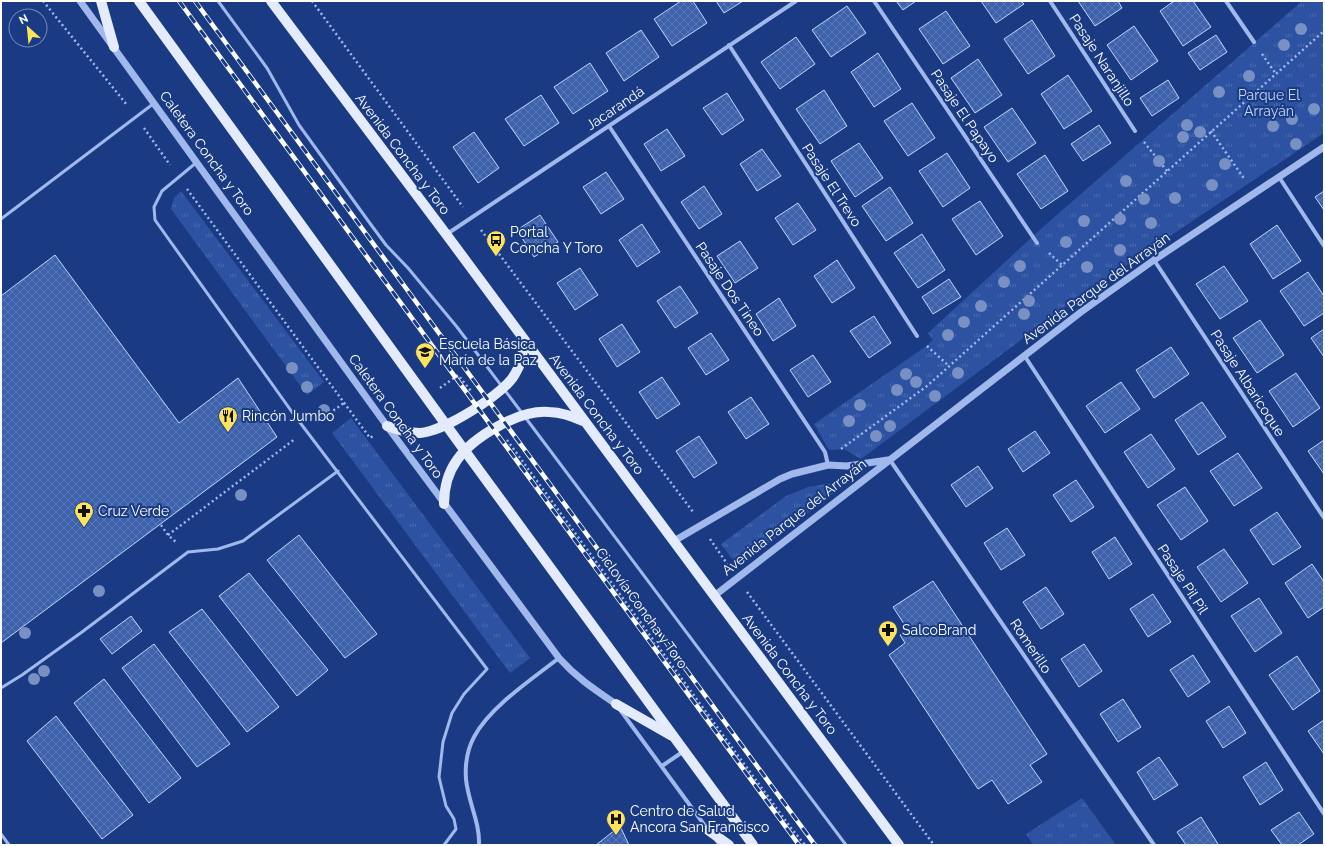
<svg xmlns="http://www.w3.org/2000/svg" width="1325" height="846" font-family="Raleway,sans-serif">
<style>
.grass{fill:url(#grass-tufts)}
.building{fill:url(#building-cross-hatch);stroke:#c5d5f8}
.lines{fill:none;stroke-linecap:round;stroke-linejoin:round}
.path{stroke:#a0b8eb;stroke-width:2.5;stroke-dasharray:2 3;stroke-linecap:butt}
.service{stroke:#a0b8eb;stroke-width:3}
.minor{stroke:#a0b8eb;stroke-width:4}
.tertiary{stroke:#a0b8eb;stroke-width:7}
.primary{stroke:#e4ebff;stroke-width:10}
.rail-casing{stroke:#fff;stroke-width:4.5}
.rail{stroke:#1a3b83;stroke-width:3;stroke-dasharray:9;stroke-linecap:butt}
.tree{fill:#7890c3}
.labels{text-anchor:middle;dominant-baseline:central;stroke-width:4;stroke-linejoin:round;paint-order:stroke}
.street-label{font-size:14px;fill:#fff;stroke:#1a3b83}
.park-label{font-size:14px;fill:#c5d5f8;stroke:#1a3b83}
.poi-label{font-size:14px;fill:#fff;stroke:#1a3b83;text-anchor:start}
</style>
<defs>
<pattern id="grass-tufts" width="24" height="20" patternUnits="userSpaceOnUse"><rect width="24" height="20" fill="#2d52a2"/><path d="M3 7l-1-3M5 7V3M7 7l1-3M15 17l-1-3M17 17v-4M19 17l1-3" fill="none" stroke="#4c6cb0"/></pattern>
<pattern id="building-cross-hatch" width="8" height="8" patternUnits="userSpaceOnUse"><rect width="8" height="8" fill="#3e61ab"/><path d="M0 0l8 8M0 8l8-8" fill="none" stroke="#5b79b8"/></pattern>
</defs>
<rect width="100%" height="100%" fill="#1a3b83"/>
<path class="grass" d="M1302 1H1324V133L1076 299 861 459 844 449 829 450 814 424 925 347 933 340 928 333 1043 227Z
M181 191 324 382 307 395 171 209 174 198Z
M351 418 530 658 510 673 332 433Z
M850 480 738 567 721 544 786 496 808 487Z
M1082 798 1116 845H1033L1026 834Z"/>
<path class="building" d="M681 1H693L707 23 672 46 654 19Z
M716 1H743L724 13Z
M896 1H916L903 10Z
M981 1H1021L1024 4 996 23Z
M1078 1H1118L1122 8 1095 26Z
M1174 1H1193L1211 27 1183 46 1160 11Z
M847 6 866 33 831 57 812 30Z
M946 11 970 46 943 64 919 29Z
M1032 20 1055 56 1028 74 1004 39Z
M1134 26 1158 61 1131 80 1107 45Z
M641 30 659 57 624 81 606 53Z
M1216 35 1227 52 1200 70 1188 53Z
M796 37 815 64 780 89 761 62Z
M878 53 901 89 874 107 851 72Z
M978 59 1002 95 975 113 951 78Z
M590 63 608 91 573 114 554 87Z
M1068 75 1092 111 1064 129 1041 94Z
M1168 80 1179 98 1152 116 1140 98Z
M824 90 847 126 820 144 796 109Z
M727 93 744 120 722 135 703 108Z
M541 95 559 123 524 146 505 119Z
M912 103 935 138 908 156 884 121Z
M1012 108 1036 143 1008 162 984 127Z
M1099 125 1111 143 1083 161 1071 144Z
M667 129 685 156 661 171 644 144Z
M474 132 499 168 478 183 453 147Z
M859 143 883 178 855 197 831 161Z
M762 149 781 176 757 191 740 164Z
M947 153 970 188 943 207 919 171Z
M1045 155 1068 191 1041 209 1017 174Z
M606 172 624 199 601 214 583 187Z
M704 186 722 214 699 229 681 202Z
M890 187 913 223 886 241 862 206Z
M1324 191V210L1315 197Z
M980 201 1003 236 976 255 952 219Z
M798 203 816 230 793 245 775 218Z
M540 215 558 242 534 257 517 230Z
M642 224 660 252 637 267 619 240Z
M1277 225 1301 261 1273 279 1250 244Z
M922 234 945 270 918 288 894 253Z
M740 241 758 268 735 283 717 256Z
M55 255 179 423 238 378 277 437 1 643V296Z
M837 260 855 288 832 303 814 276Z
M1224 266 1248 301 1220 319 1196 284Z
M580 268 598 295 575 310 557 283Z
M1308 272 1324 296V313L1304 326 1280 291Z
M949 279 961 297 933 314 922 297Z
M680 286 698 313 675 328 657 301Z
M779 298 796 326 773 341 756 314Z
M874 316 891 343 869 358 850 331Z
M1260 320 1284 355 1257 373 1233 338Z
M622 324 640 352 617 367 599 339Z
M1324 329V357L1311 338Z
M711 333 729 360 706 375 688 348Z
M1171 347 1189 374 1154 398 1136 370Z
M813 355 831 382 808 397 790 370Z
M1296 373 1320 408 1293 427 1269 391Z
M662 377 680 404 657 419 639 392Z
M1121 382 1140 409 1105 433 1086 406Z
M751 397 769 424 746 439 728 412Z
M1202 402 1226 437 1198 455 1175 420Z
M1035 431 1050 453 1023 472 1008 449Z
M1151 434 1175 469 1148 488 1124 452Z
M699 436 717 463 694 478 676 451Z
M1324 440V474L1308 451Z
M1238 453 1262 488 1234 506 1210 471Z
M978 466 993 488 966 507 951 485Z
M1076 480 1094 507 1071 522 1053 495Z
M1185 487 1208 521 1181 540 1157 505Z
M1277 512 1301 547 1273 565 1250 530Z
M1007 528 1025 555 1001 570 984 543Z
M299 535 377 634 345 658 267 560Z
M1115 537 1132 564 1109 579 1092 552Z
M1224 549 1248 583 1221 602 1197 567Z
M1312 564 1324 582V607L1308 618 1285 583Z
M249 573 328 670 297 696 219 596Z
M933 581 1047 754 1030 765 1042 782 1008 804 992 780 978 789 889 655 905 643 900 635 908 630 893 607Z
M1046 587 1064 614 1041 629 1023 602Z
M1153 594 1171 622 1148 637 1130 609Z
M1259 598 1282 633 1255 652 1231 616Z
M202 609 279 707 247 732 169 632Z
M131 616 142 631 112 654 100 639Z
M154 644 230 744 197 767 122 668Z
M1084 644 1102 671 1079 687 1061 659Z
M1193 655 1210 682 1188 697 1170 670Z
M1297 656 1320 691 1293 710 1269 675Z
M104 679 181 778 149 803 74 703Z
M1123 699 1141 727 1118 742 1100 714Z
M1229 706 1246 733 1223 748 1206 721Z
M56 716 133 815 102 839 27 741Z
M1324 720V754L1308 731Z
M1159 757 1178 785 1154 800 1137 772Z
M1266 762 1283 790 1260 805 1243 777Z
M1299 812 1314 834 1298 845H1282L1271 830Z
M1201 817 1218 844 1216 845H1186L1177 832Z
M620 826 629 845H596Z"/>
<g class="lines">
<path class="path" d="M43 1 127 105
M312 1 463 207
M1262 54 1276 74
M144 128 170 165
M1211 131 1245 180
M1144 142 1167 171
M187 189 370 438 373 436
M481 230 693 512
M1049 253 1062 265
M927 346 949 366
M440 388 458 375 471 391
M317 422 344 403
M507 440 791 828 805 845
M841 449 927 386 1324 31
M161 525 168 535 177 543
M168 535 295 439
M710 539 728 565
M747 592 934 845"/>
<path class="service" d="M218 1 267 68 299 125 369 222 386 245 408 268 457 327 522 413
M197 162 162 191 154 207 155 220 292 412 487 669 464 694 452 713 443 742 439 777 446 806 454 819 456 829 444 845
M1 219 153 104
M525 417 846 845
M1 688 22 675 82 632 188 552 218 549 243 541 338 471
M1 834 9 845
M715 839 719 845"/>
<path class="minor" d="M874 1 1037 243
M1050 1 1135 131
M1226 1 1254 42
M729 45 917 336
M609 126 825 452 828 465
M1279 177 1324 246
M447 234 796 1
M1154 260 1324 518
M1024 355 1324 814
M890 460 1154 845
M621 711 708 830
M662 766 684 751
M479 845C480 822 468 802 466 779 465 765 467 750 474 737 490 707 532 679 559 658"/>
<path class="tertiary" d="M80 1 387 426 559 658C577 678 594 689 616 704
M674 541 780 479 792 474 828 465 847 466 888 460
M714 596 1081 312 1154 260 1324 147"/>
<path class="primary" d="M101 1 114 47
M139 1 465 451 753 845
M271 1 446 234 899 845
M387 426C398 430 408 433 420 433 443 432 504 394 515 374 522 363 524 351 523 339
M444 504C444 488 447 474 457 460 473 437 520 409 549 412 562 412 573 417 585 422
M616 704 672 736
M708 830 729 845"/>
<g class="rail-casing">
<path id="rail" d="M179 1 799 845
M195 1 815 845"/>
</g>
<use href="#rail" class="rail"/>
</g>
<g class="tree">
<circle cx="1301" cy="29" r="6"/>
<circle cx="1284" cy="45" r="6"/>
<circle cx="1249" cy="76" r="6"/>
<circle cx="1219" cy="92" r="6"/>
<circle cx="1314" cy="109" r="6"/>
<circle cx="1292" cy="119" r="6"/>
<circle cx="1187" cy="125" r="6"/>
<circle cx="1273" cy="126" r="6"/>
<circle cx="1200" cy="132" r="6"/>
<circle cx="1183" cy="137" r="6"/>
<circle cx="1296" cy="144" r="6"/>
<circle cx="1159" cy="161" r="6"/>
<circle cx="1225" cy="164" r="6"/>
<circle cx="1126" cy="181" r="6"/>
<circle cx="1212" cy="185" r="6"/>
<circle cx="1175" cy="198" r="6"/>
<circle cx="1144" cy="199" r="6"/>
<circle cx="1120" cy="219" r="6"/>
<circle cx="1084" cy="221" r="6"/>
<circle cx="1151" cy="223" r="6"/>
<circle cx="1066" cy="242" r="6"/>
<circle cx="1120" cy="250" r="6"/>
<circle cx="1020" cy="266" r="6"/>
<circle cx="1087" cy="267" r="6"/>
<circle cx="1004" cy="282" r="6"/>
<circle cx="1029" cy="301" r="6"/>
<circle cx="981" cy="306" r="6"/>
<circle cx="1024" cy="314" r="6"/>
<circle cx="964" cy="322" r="6"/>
<circle cx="948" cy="335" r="6"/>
<circle cx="292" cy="368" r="6"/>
<circle cx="958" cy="373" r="6"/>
<circle cx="906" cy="374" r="6"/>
<circle cx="916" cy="382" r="6"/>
<circle cx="307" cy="387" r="6"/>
<circle cx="897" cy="390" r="6"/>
<circle cx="935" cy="396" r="6"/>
<circle cx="860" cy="405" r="6"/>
<circle cx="324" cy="410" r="6"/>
<circle cx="849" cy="421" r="6"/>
<circle cx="890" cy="426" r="6"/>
<circle cx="876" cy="436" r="6"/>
<circle cx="241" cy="495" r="6"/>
<circle cx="99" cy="591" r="6"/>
<circle cx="25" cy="633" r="6"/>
<circle cx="44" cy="671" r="6"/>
<circle cx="34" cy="679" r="6"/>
</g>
<defs>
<g id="bus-pin" transform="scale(1)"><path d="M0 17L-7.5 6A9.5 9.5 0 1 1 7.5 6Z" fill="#fde35c" stroke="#1a3b83"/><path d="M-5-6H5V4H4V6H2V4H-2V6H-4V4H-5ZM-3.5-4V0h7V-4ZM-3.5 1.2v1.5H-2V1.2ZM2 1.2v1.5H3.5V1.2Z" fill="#111"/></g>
<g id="school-pin" transform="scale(1)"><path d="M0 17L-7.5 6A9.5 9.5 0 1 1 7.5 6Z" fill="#fde35c" stroke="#1a3b83"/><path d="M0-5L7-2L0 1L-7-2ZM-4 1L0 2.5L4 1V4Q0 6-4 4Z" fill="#111"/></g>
<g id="restaurant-pin" transform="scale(1)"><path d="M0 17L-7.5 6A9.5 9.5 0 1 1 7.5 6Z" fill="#fde35c" stroke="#1a3b83"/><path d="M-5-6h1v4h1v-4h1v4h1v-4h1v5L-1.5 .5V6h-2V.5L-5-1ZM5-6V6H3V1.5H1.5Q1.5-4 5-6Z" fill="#111"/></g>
<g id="pharmacy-pin" transform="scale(1)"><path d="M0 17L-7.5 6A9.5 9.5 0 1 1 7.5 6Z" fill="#fde35c" stroke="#1a3b83"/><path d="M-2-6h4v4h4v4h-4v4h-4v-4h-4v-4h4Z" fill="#111"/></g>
<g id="hospital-pin" transform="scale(1)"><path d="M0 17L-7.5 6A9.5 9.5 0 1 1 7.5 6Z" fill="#fde35c" stroke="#1a3b83"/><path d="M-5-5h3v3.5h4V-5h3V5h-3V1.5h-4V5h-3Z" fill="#111"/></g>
</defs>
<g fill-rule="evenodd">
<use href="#bus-pin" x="496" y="240"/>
<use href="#school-pin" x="425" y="352"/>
<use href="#restaurant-pin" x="228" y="416"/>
<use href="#pharmacy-pin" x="84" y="511"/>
<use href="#pharmacy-pin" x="888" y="630"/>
<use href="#hospital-pin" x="616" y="819"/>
</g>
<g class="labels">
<g class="street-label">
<text transform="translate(1102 60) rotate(57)">Pasaje Naranjillo</text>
<text transform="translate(615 108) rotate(-34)">Jacarandá</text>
<text transform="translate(965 116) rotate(56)">Pasaje El Papayo</text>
<text transform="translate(207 153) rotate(54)">Caletera Concha y Toro</text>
<text transform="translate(403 154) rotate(53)">Avenida Concha y Toro</text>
<text transform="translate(832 185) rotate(57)">Pasaje El Trevo</text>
<text transform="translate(1096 288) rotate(-36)">Avenida Parque del Arrayán</text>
<text transform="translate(730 289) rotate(56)">Pasaje Dos Tineo</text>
<text transform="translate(1248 383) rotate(57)">Pasaje Albaricoque</text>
<text transform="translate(597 414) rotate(53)">Avenida Concha y Toro</text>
<text transform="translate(396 416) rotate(54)">Caletera Concha y Toro</text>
<text transform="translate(794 517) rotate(-38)">Avenida Parque del Arrayán</text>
<text transform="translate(1183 579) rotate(57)">Pasaje Pil Pil</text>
<text transform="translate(642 608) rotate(54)">Ciclovía Concha y Toro</text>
<text transform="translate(1031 646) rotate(56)">Romerillo</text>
<text transform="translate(790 674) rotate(53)">Avenida Concha y Toro</text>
</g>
<g class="park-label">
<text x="1269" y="95">Parque El<tspan x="1269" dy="16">Arrayán</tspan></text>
</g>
<g class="poi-label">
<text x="510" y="232">Portal<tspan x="510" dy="16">Concha Y Toro</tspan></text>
<text x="439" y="344">Escuela Básica<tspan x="439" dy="16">María de la Paz</tspan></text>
<text x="242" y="416">Rincón Jumbo</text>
<text x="98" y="511">Cruz Verde</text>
<text x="902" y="630">SalcoBrand</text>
<text x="630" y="811">Centro de Salud<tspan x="630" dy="16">Ancora San Francisco</tspan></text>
</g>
</g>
<rect width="1325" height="846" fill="none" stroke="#ffffff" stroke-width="4"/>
<g transform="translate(28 28) rotate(333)"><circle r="19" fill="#1a3b83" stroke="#7689b5"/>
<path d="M0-3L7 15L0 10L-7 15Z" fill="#fde35c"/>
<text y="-6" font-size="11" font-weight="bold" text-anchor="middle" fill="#ffffff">N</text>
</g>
</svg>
